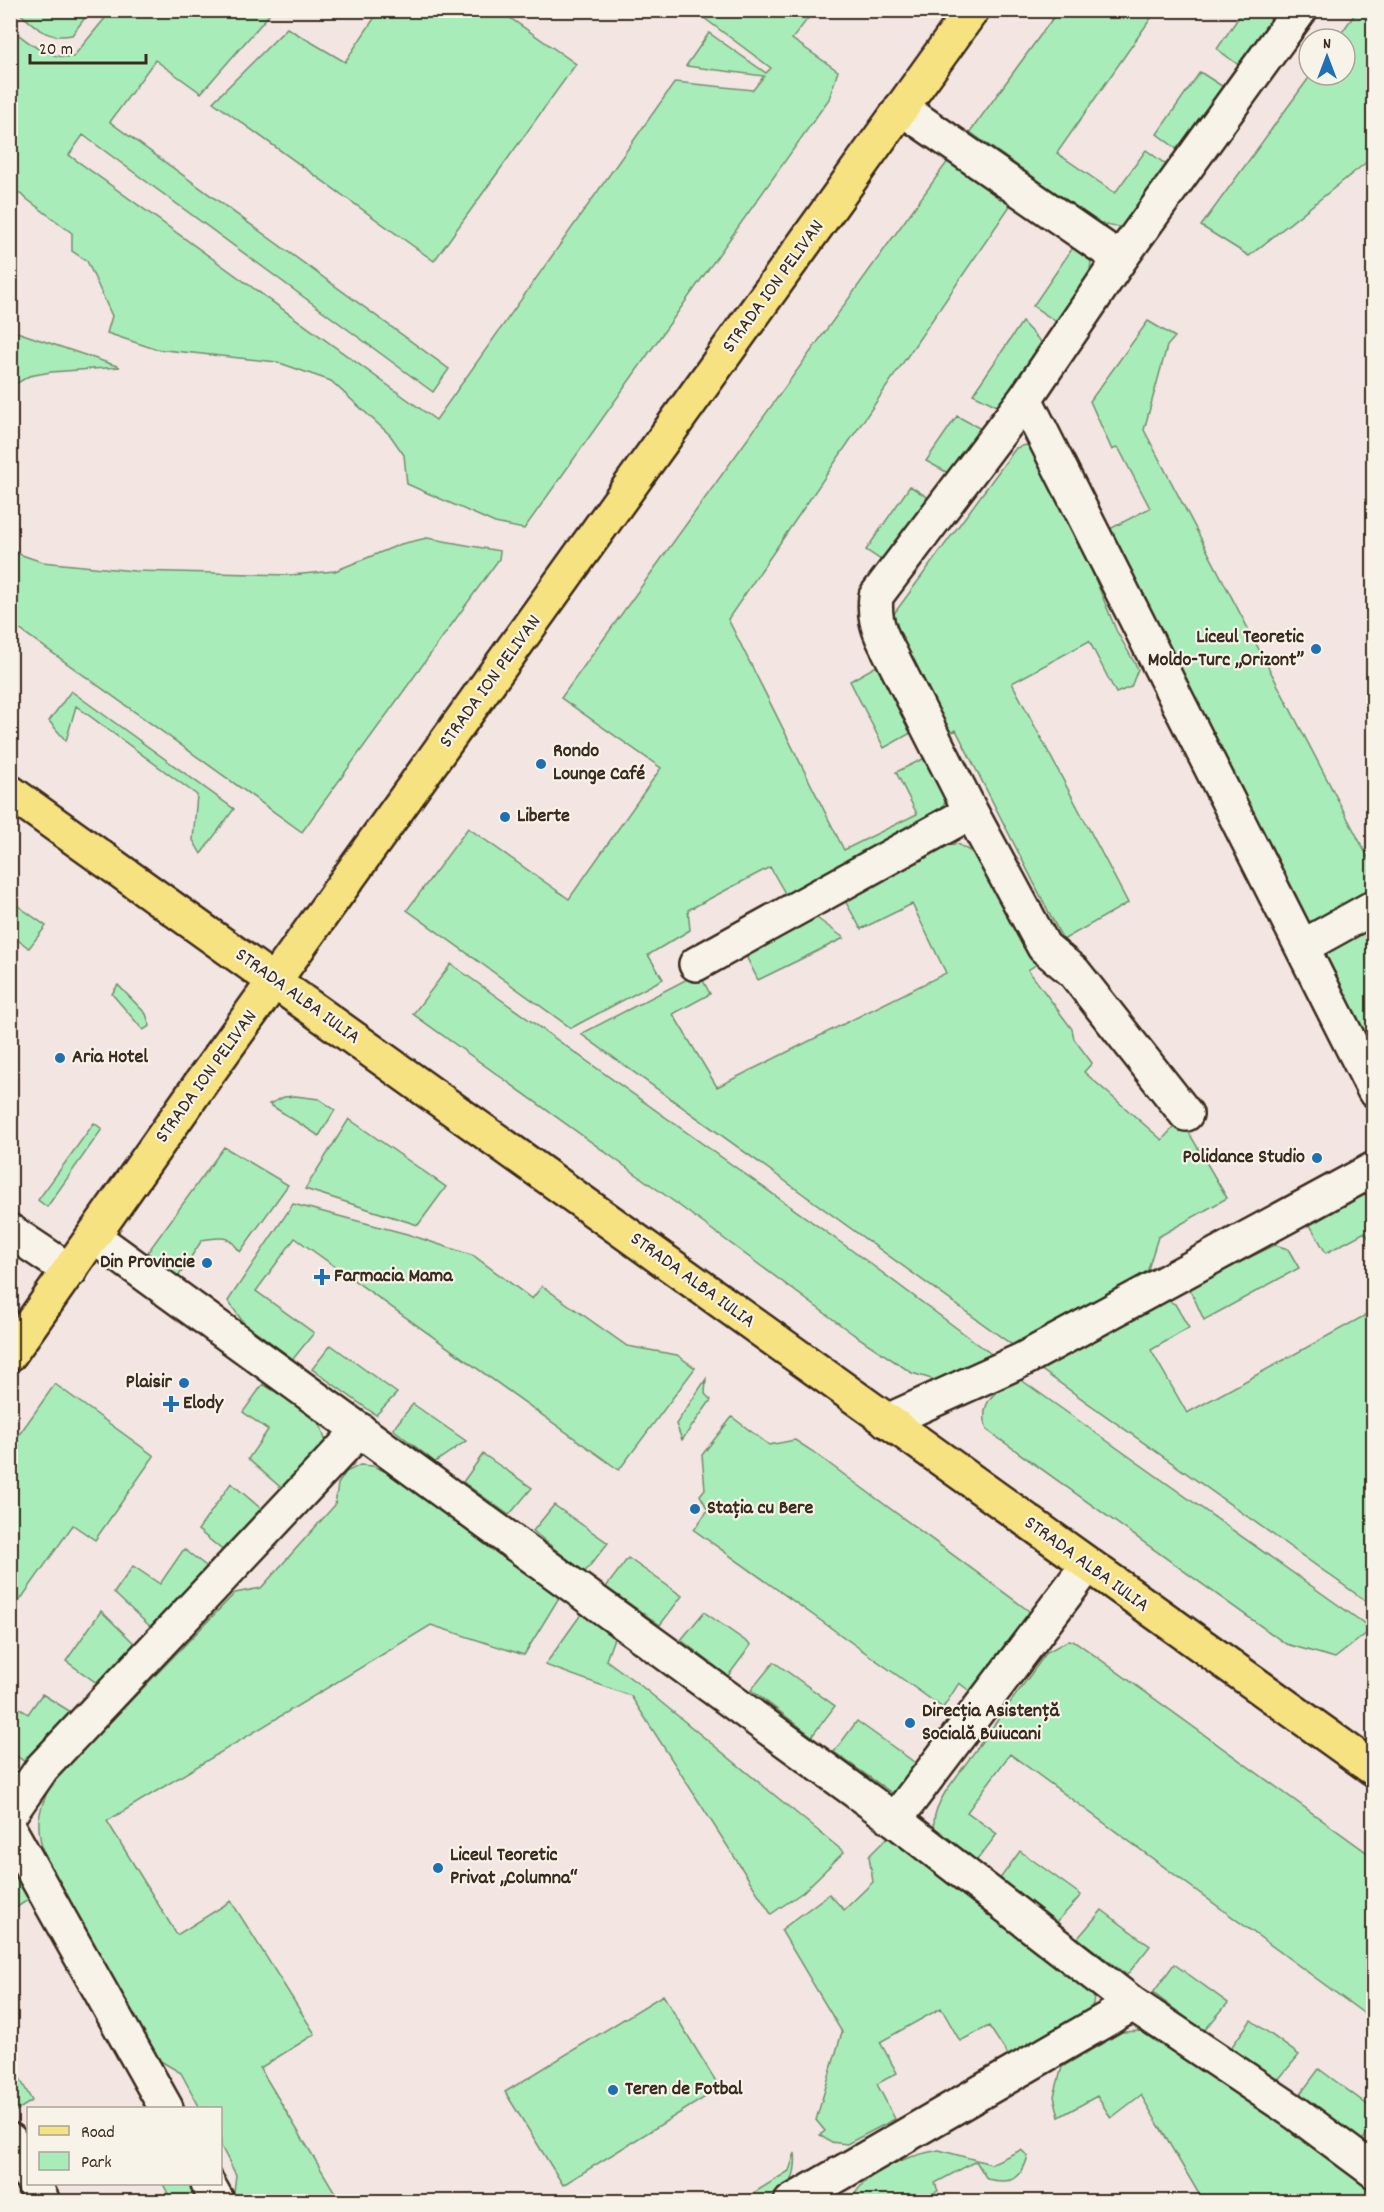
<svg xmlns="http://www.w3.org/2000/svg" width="1384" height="2212" font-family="Dekko,sans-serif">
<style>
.green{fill:#a8edb9;stroke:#728c6c;stroke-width:1.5}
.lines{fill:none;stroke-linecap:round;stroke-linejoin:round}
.minor-casing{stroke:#3b2a1e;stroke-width:38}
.major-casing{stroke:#3b2a1e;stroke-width:38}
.minor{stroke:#f7f3e8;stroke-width:33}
.major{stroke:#f7e281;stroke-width:33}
.poi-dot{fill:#1f6fb2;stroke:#f7f3e8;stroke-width:2}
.labels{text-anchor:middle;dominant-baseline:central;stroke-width:4.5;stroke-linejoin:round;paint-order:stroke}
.street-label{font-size:20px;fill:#3b2a1e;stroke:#f7f3e8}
.poi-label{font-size:20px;font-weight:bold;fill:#3b2a1e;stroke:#f7f3e8;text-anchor:start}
</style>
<rect width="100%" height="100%" fill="#f3e5e2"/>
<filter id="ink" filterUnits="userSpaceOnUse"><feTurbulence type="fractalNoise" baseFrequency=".0167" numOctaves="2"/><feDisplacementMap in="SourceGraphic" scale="12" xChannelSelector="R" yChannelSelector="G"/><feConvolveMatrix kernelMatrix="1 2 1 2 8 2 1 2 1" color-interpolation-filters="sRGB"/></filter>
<g filter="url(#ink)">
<path class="green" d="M17 11H90L72 35C45 40 37 27 17 11Z
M111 11 262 10 269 15 201 93 155 60 110 122 449 369 433 392 83 135 69 155 436 420 675 82 753 90 764 76 686 66 709 33 766 73 771 68 700 15 704 11H800L809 17 792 39 838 71 829 99 524 529 495 523 407 484 404 455 390 435 331 381 277 362 155 349 107 333 112 316 87 261 72 251V233L11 187 10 28C32 45 44 58 73 57Z
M379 11H500L576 64 434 261 213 102 287 28 345 62Z
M1058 11H1156L1057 153 1115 193 1146 150 1168 166 1127 226C1114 228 1105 226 1093 219L970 132Z
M1243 11H1270L1280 17 1244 69 1217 49Z
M1357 11H1373V157L1249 256 1201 226 1311 75H1345V39H1337Z
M1200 72 1228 90 1181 152 1157 134Z
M953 154 1012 203 728 619 844 850 917 814 896 772 931 755 947 799 938 814 786 895 770 867 688 910 690 930 648 955 663 979 571 1028 407 910 468 828 569 899 661 768 561 698Z
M1074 246 1091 256C1093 282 1072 303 1058 323L1033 306Z
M1148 321 1175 337 1167 346 1144 430 1373 867V899L1307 931 1104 532 1150 508 1118 447 1112 450 1090 401Z
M1022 322 1042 343 999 407 973 394Z
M11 330 120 367 51 372 29 376 11 387Z
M957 416 983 430 948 473 926 461Z
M1026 445 1041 453 1050 468 1116 630 1138 669 1131 687 1116 693 1089 641 1012 683 1128 903 1063 940 956 730 946 735 892 629 893 615 1016 448Z
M910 486 930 499 884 562 866 550Z
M427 538 500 551 499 559 302 832 11 623V547L19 554 42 562 134 571 291 575 335 571 401 544Z
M880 664 918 729 884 748 850 681Z
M71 691 234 809 201 854 193 840 197 795 76 706 66 741 49 721Z
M958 844 983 859 1040 962 1028 970 1072 1029 1074 1039 1092 1063 1084 1072 1162 1140 1181 1119 1227 1198 1158 1237 1145 1279 1018 1349 581 1034 699 973 710 994 673 1014 717 1087 946 973 912 904 861 929 844 899 942 845Z
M11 901 46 926 29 948 11 935Z
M810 913 844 938 758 980 743 950Z
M1373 923V1077L1324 962 1328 952Z
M451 964 868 1262 998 1359 949 1380H935L912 1373 853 1334 665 1195 413 1014Z
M118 985 146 1014 150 1026 143 1030 112 994Z
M295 1096 319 1099 335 1110 319 1136 269 1104 284 1097Z
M349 1119 446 1187 418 1225 305 1189Z
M94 1123 102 1129 47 1207 38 1200Z
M224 1147 288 1185 240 1252C228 1234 223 1237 202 1240L178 1277 210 1299 205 1306 145 1256Z
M1373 1190V1247L1365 1232 1326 1253 1310 1225Z
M293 1204 407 1234 474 1256 532 1299 542 1286 627 1346 677 1355 695 1368 619 1470 295 1238 256 1291 314 1333 293 1359 243 1322 228 1301Z
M1275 1245 1288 1249 1299 1268 1204 1320 1189 1287Z
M1162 1298 1175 1304 1189 1328 1151 1350 1187 1413 1373 1311V1606L1036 1366Z
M331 1345 397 1393 376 1415 312 1369Z
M1017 1377 1372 1629 1335 1658 1286 1644 987 1430C978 1402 995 1391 1017 1377Z
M706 1379 705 1394 711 1400 682 1440 676 1424Z
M55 1384 154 1456 95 1540 73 1525 11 1613V1446Z
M263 1384 300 1407 320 1423 326 1443 286 1492 248 1459 268 1430 243 1412Z
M413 1404 466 1441 435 1462 393 1429Z
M732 1417 769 1445 795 1440 812 1451 1029 1611 1027 1625 975 1695 959 1683 943 1708 694 1530 708 1510 700 1495 705 1489 702 1455Z
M483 1454 532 1488 509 1515 463 1482Z
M360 1465 373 1466 386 1472 560 1596 524 1655 431 1625 107 1821 177 1935 231 1901 315 2034 260 2068 340 2201H233L236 2175 221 2146 220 2108H200L181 2073 152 2056 45 1858C35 1825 37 1812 52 1782L235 1593 261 1588 335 1505 338 1484 346 1472Z
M231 1483 265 1512 226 1553 198 1530Z
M554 1505 608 1543 584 1573 533 1531Z
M184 1549 210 1569 154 1630 114 1593 133 1566 160 1584Z
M628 1558 682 1596 660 1625 606 1587Z
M101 1611 139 1648 101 1686 66 1661Z
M704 1612 751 1645 728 1676 681 1640Z
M582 1613 617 1630 606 1660 640 1685 844 1852 803 1892 771 1914 631 1696 545 1665Z
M1069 1640 1076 1642 1373 1857V2020L1010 1754 967 1812 997 1834 974 1864C941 1838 919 1834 946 1791L1047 1652Z
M774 1662 835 1706 812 1736 751 1690Z
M42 1694 71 1712 72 1721 28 1764 11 1752V1702L28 1714Z
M857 1721 921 1767 899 1798 834 1752Z
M887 1838H894L1091 1985C1093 1993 1096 2000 1091 2008 1080 2025 1029 2047 1010 2058L989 2026 960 2041 941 2008 880 2042 897 2073 877 2084 895 2119 847 2144 830 2142 820 2135 825 2131 816 2120 842 2032 781 1930 829 1894 844 1910 873 1882 869 1856Z
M1020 1851 1081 1895 1056 1923 999 1880Z
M10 1869 31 1898 11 1911H10Z
M1102 1910 1150 1946 1127 1975 1078 1938Z
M1174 1964 1228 2003 1204 2031 1153 1993Z
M663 1995 720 2088 563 2185 505 2092Z
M1251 2020 1299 2055 1277 2081 1230 2049Z
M1142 2031 1157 2034 1373 2183V2201H1203L1141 2095 1111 2118 1097 2096 1059 2117 1054 2096 1062 2067 1122 2032Z
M11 2062 32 2101 11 2114H10Z
M1319 2069 1373 2109V2124L1361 2143 1298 2097Z
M939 2150 991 2164 1021 2150 1028 2156C1021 2181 1011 2184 987 2179L976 2161 935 2183 938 2191 918 2201H851C865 2170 907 2156 939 2150Z
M795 2153C797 2169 791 2197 772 2201 762 2204 749 2201 739 2202L789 2171Z
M163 2184H193L203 2201H172Z"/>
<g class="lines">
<g class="minor-casing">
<path id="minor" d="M901 108 1120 259
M1025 399 1374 1090
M1302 947 1374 907
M696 964 971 812
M1186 1114 1074 972 1044 947 971 812 885 643C877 627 874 614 876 596L1025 399 1120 259 1300 10
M10 1231 70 1271
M94 1237 895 1820 1133 2004 1296 2113 1374 2171
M887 1421 1022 1360 1374 1169
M10 1814 42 1768 360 1430
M895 1820 1087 1566
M10 1830 166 2108
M10 2140 28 2174
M34 2184 43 2202
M208 2184 218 2202
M791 2202 1133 2004"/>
</g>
<g class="major-casing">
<path id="major" d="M10 792 1374 1769
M10 1354 203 1080 972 10"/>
</g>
<use href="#minor" class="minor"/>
<use href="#major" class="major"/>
</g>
</g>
<g class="poi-dot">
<circle cx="1316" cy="649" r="6"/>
<circle cx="541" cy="764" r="6"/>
<circle cx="505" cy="817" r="6"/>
<circle cx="60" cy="1058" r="6"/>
<circle cx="1317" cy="1158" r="6"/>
<circle cx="207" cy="1263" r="6"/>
<path d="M319 1268h6v6h6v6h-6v6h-6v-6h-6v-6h6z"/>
<circle cx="184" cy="1383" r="6"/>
<path d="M168 1395h6v6h6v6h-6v6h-6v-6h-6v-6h6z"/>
<circle cx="695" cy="1509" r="6"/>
<circle cx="910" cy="1723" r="6"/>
<circle cx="438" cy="1868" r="6"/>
<circle cx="613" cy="2090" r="6"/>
</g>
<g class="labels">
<g class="street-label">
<text transform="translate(774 287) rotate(-54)">STRADA ION PELIVAN</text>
<text transform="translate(491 682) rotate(-54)">STRADA ION PELIVAN</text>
<text transform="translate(297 997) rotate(36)">STRADA ALBA IULIA</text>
<text transform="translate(207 1077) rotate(-54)">STRADA ION PELIVAN</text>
<text transform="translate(692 1281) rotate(36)">STRADA ALBA IULIA</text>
<text transform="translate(1086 1565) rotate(36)">STRADA ALBA IULIA</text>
</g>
<g class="poi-label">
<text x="1304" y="638" text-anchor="end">Liceul Teoretic<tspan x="1304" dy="23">Moldo-Turc „Orizont”</tspan></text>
<text x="553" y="752">Rondo<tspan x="553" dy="23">Lounge Café</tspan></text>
<text x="517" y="817">Liberte</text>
<text x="72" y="1058">Aria Hotel</text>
<text x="1305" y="1158" text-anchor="end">Polidance Studio</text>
<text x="195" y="1263" text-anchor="end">Din Provincie</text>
<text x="334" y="1277">Farmacia Mama</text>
<text x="172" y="1383" text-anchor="end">Plaisir</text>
<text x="183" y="1404">Elody</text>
<text x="707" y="1509">Stația cu Bere</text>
<text x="922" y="1712">Direcția Asistență<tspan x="922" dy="23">Socială Buiucani</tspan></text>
<text x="450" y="1856">Liceul Teoretic<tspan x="450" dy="23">Privat „Columna“</tspan></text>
<text x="625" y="2090">Teren de Fotbal</text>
</g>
</g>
<rect width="1384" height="2212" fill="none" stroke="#f7f3e8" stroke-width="36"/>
<rect x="18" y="18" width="1348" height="2176" fill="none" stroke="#3b2a1e" stroke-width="2" filter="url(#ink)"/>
<rect x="27" y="2107" width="195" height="78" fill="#f7f3e8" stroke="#aca397" stroke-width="1.5"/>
<rect x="39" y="2126" width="30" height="9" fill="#f7e281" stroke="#aca397" stroke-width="1.5"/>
<text x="81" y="2137" font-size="18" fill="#3b2a1e">Road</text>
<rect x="39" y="2152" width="30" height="18" fill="#a8edb9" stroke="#aca397" stroke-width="1.5"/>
<text x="81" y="2167" font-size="18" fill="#3b2a1e">Park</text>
<g transform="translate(1327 57)"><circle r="28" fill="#f7f3e8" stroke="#aca397" stroke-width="1.5"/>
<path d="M0-4.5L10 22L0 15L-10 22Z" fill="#1f6fb2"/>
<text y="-9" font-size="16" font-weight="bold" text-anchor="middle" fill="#3b2a1e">N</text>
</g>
<path d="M30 54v9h116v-9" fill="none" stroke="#3b2a1e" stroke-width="3"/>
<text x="39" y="54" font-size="18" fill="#3b2a1e" stroke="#f7f3e8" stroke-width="4.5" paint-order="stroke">20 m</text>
</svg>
